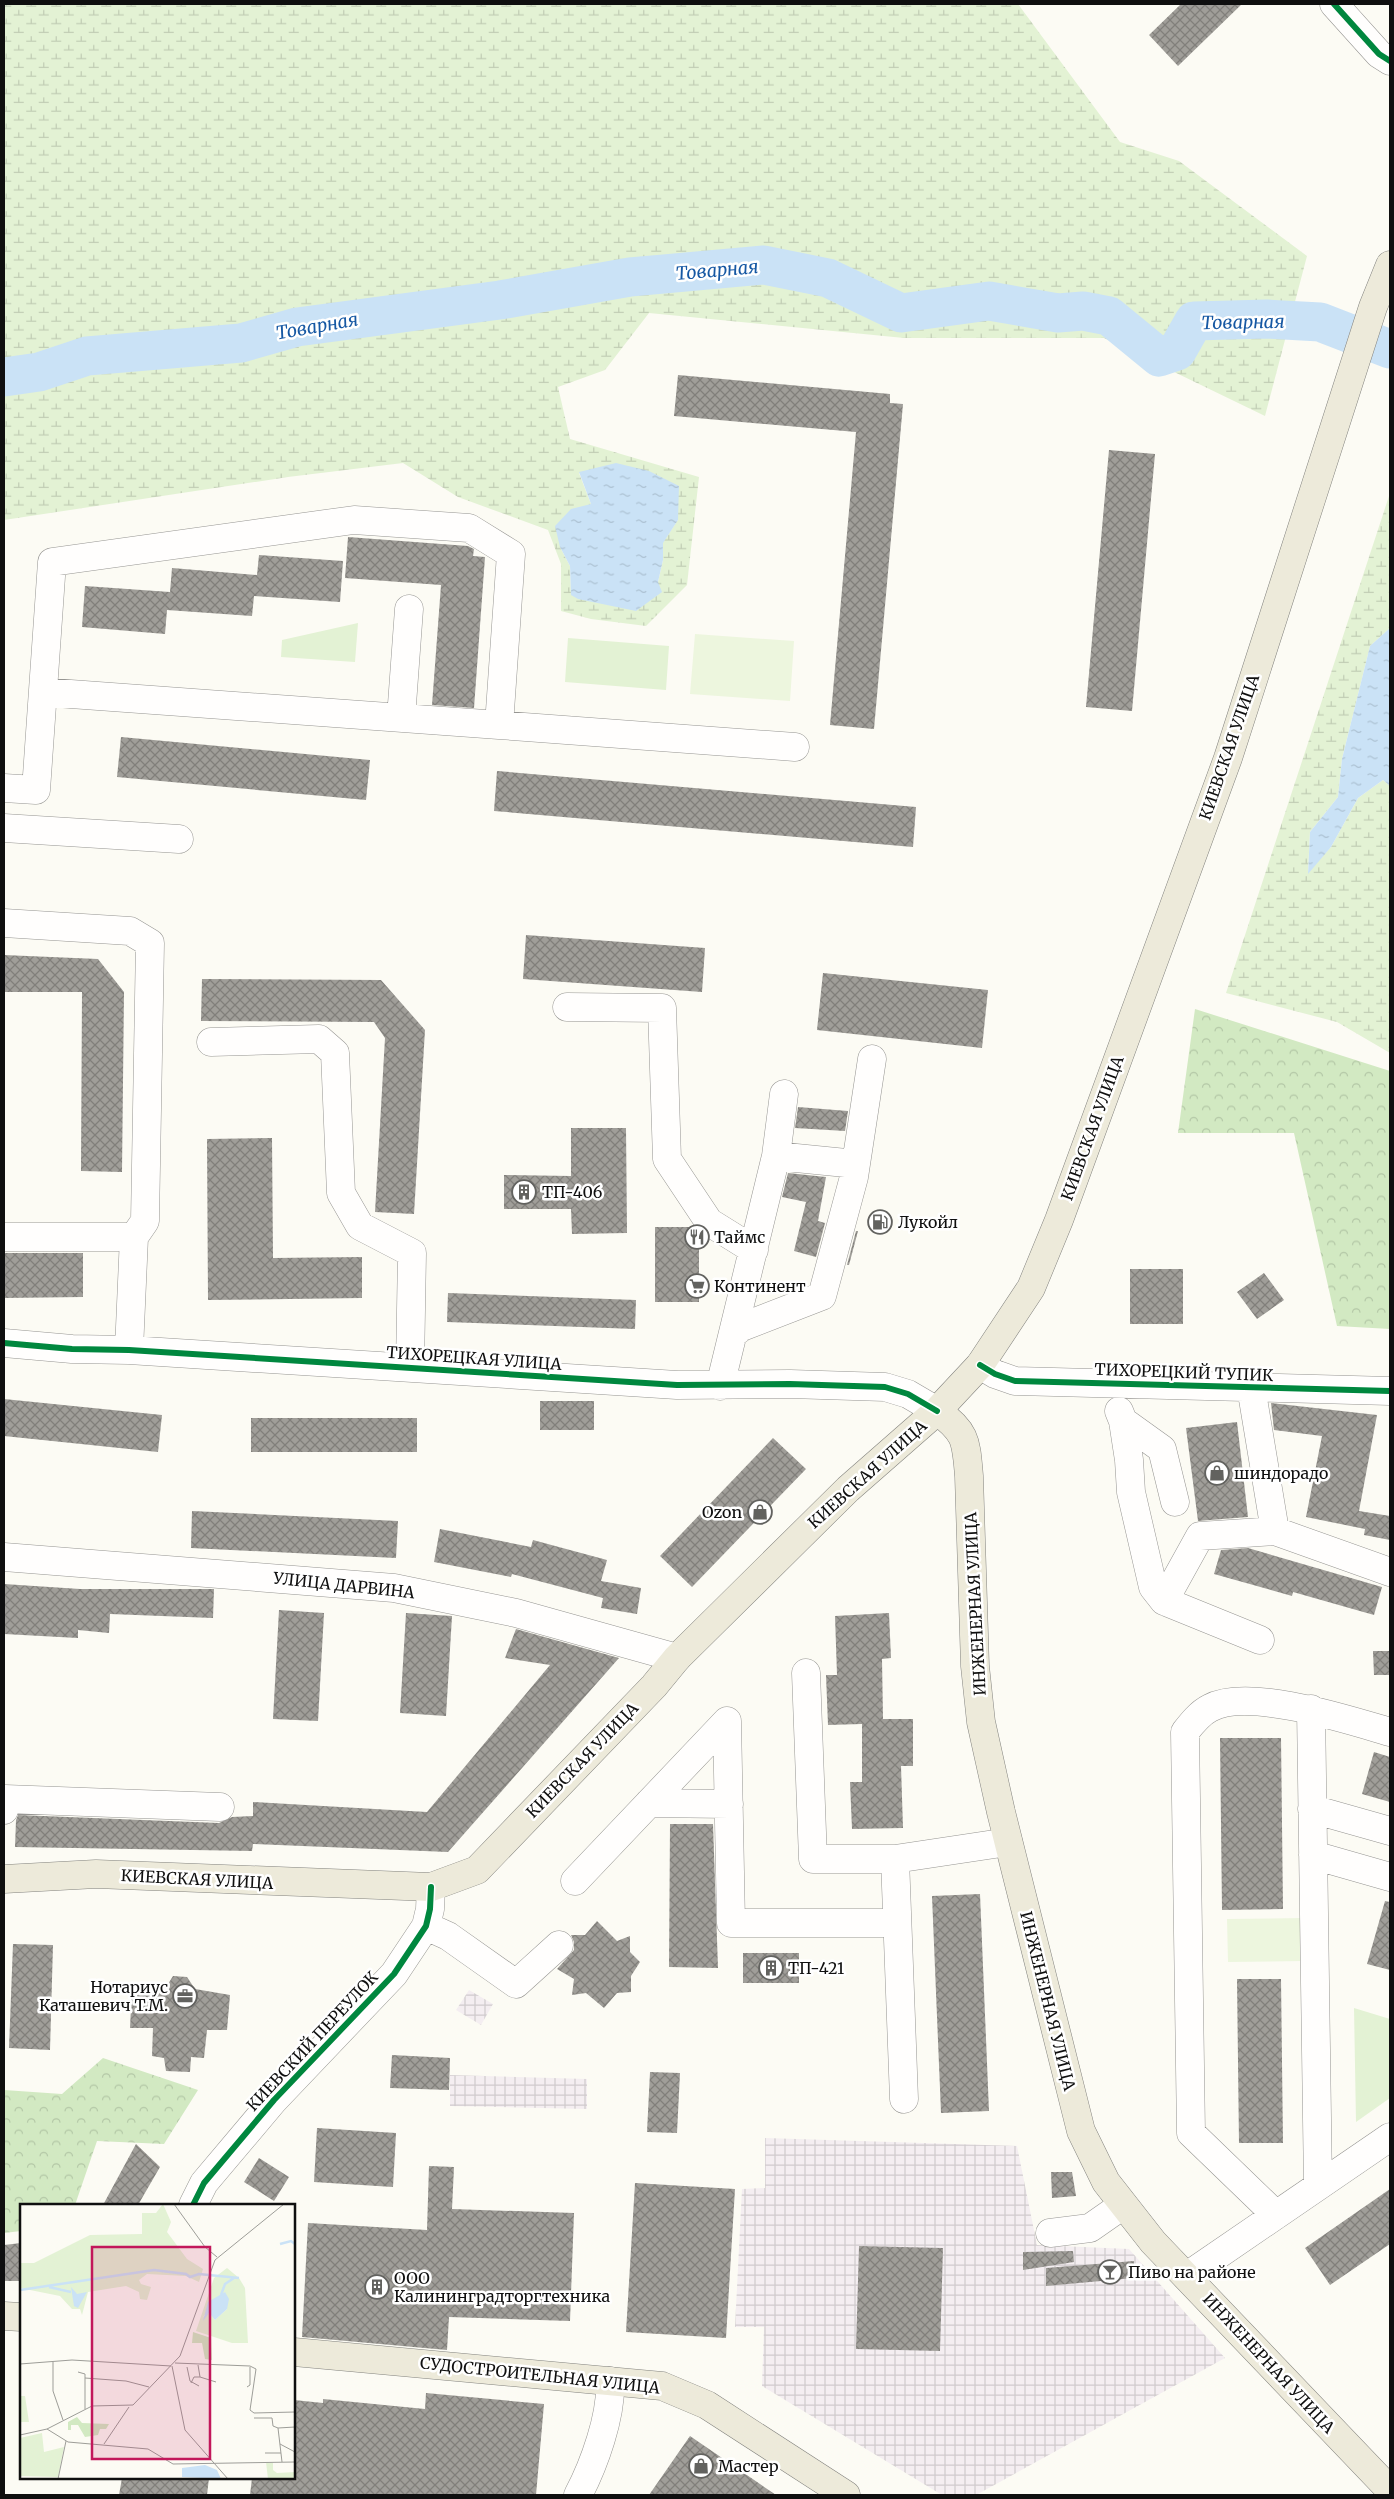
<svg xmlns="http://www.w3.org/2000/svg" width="1394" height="2499" font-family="Merriweather,serif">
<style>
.industrial{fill:url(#industrial-grid)}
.grass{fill:#e3f2d4}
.forest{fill:url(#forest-crowns)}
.wetland{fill:url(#wetland-marsh);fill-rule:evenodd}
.pitch{fill:#edf6de}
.water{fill:url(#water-ripples)}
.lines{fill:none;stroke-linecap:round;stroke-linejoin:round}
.river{stroke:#cae2f6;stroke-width:39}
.building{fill:url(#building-cross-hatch)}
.minor-casing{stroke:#969592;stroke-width:29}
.major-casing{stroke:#83837f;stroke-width:29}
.minor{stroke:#fffefd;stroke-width:28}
.major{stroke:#edeada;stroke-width:28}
.cycleway-casing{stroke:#fff;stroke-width:9}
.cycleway{stroke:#00873e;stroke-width:6}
.labels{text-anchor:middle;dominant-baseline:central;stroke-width:5;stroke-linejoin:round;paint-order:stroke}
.street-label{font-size:16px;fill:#0f0f0f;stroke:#fff}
.poi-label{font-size:16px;fill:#0f0f0f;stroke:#fff;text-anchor:start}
.water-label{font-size:18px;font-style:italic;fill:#1658a3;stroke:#fff}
.inset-river{fill:none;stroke:#cae2f6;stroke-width:2.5}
.inset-road{fill:none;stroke:#9d9d98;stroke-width:1}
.view{fill:#c2185b;fill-opacity:0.15;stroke:#c2185b;stroke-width:2.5}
.inset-edge{fill:none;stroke:#0f0f0f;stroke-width:2.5}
</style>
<defs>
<pattern id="industrial-grid" width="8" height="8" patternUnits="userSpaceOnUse" patternTransform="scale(1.25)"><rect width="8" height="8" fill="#f4eef1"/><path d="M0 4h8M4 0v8" fill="none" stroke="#d0cbcd"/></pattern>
<pattern id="forest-crowns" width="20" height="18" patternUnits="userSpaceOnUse" patternTransform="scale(1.25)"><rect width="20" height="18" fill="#d2e9c2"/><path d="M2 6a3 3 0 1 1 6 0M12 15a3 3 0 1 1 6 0" fill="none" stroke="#b3c7a6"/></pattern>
<pattern id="wetland-marsh" width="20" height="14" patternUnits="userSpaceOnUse" patternTransform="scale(1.25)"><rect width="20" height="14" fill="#e3f2d4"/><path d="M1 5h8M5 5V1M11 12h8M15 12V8" fill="none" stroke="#c2ceb5"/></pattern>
<pattern id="water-ripples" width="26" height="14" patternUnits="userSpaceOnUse" patternTransform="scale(1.25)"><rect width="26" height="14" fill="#cae2f6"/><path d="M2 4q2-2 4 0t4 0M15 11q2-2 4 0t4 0" fill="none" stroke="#acc1d2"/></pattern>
<pattern id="building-cross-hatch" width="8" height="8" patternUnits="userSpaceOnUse" patternTransform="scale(1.25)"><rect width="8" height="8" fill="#a09e99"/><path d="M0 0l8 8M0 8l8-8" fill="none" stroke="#817f7b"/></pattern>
</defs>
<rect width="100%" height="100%" fill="#fcfbf4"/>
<path class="industrial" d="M469 1990 493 2004 481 2025 456 2010Z
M450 2075 587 2079V2109L450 2106Z
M765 2138 1017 2146 1037 2245 1129 2249 1225 2358 976 2495H942L762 2386 764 2327H735L742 2189 765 2188Z"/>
<path class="grass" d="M358 623 355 662 281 657 282 640Z
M568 638 669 646 666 690 565 682Z
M1354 2008 1390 2019V2098L1356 2122Z"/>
<path class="forest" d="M1195 1009 1390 1071V1329L1337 1326 1294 1133H1178Z
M103 2058 198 2090 164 2144 97 2141 75 2205H21V2231L4 2233V2090L62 2094Z"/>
<path class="wetland" d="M4 4H1018L1120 142 1179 161 1307 256 1265 416 1104 338H904L649 313 605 370 558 387 570 439 699 477 687 585 646 626 591 619 561 611V564L548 530 458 497 403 463 288 477 4 520ZM579 473 678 520 663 542V560L658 582 571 595 570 566 560 547 591 504Z
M1390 493V628L1370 646 1342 759 1338 797 1310 832 1308 872 1331 847 1358 798 1383 780 1390 786V1053L1337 1022 1226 993Z"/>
<path class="pitch" d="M695 634 794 641 790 701 690 694Z
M1303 1918 1304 1961 1228 1962 1227 1919Z"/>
<path class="water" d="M616 463 649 471 679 486 678 520 663 543V560L658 582 662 592 636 611 578 599 571 595 570 566 560 547 555 526 571 509 591 504 579 472Z
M1390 628V786L1383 780 1358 798 1331 847 1308 874 1310 832 1338 797 1342 759 1370 646Z"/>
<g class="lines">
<path class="river" d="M4 377 39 372 87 356 241 343 297 327 500 300 630 277 764 265 828 278 901 313 989 301 1058 313 1083 311 1109 316 1159 357 1177 351 1194 321 1267 319 1320 322 1390 349"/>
</g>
<path class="building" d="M1181 4H1242L1178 66 1149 35Z
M678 375 890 394V403L903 404 874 729 830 725 856 432 674 416Z
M1109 450 1155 454 1132 711 1086 707Z
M348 537 468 546 474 549 473 556 485 557 474 708 432 705 441 585 345 578Z
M259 555 343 561 340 602 254 596 252 616 167 610 165 634 82 627 85 586 170 592 172 568 257 575Z
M121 737 370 760 366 800 117 777Z
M497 771 916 807 913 847 494 811Z
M526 935 705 948 702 992 523 979Z
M4 955 98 959 124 992 122 1172 81 1171 82 992H4Z
M823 973 988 990 982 1048 817 1030Z
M202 979 381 980 425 1030 414 1214 375 1212 385 1038 374 1022 201 1021Z
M798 1107 848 1111 845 1131 795 1128Z
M571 1128H626L627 1233 572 1234 571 1209H504V1175L571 1176Z
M272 1138 273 1258 362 1257V1298L208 1300 207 1139Z
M788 1173 826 1177 818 1221 825 1223 816 1257 794 1251 806 1202 782 1197Z
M655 1227H693L699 1234V1302H655Z
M856 1231H858L849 1265H847Z
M4 1253H83V1297L4 1298Z
M1130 1269H1183V1324H1130Z
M1264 1273 1284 1300 1257 1319 1237 1292Z
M448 1293 636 1300 635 1329 447 1322Z
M4 1399 162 1415 158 1452 4 1436Z
M540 1401H594V1430H540Z
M1271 1403 1377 1415 1359 1511 1390 1516V1540L1364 1535 1365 1529 1306 1517 1322 1436 1274 1430Z
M251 1418H417V1452H251Z
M1237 1422 1248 1517 1198 1521 1186 1428Z
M773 1438 806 1469 692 1587 660 1556Z
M192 1511 398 1521 396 1558 191 1548Z
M440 1529 531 1547 533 1540 607 1560 601 1581 641 1588 637 1614 601 1608 603 1598 512 1574 511 1577 434 1562Z
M1248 1548 1382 1587 1374 1615 1293 1592 1292 1596 1214 1574 1221 1550Z
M4 1584 80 1589H214L213 1618 110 1614 109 1633 78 1630V1638L4 1634Z
M279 1610 324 1613 318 1721 273 1719Z
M406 1613 452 1616 446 1716 400 1713Z
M889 1613 891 1658 882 1659 883 1719H913V1766H901L903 1828 852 1829 850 1782H862V1724L828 1725 826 1675H837L835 1616Z
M516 1629 619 1658 448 1852 253 1844 252 1851 15 1847 16 1820 18 1815 219 1823 232 1817 253 1816V1802L427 1812 550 1665 505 1658Z
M1373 1651H1390V1675H1374Z
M1220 1738H1281L1283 1909 1222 1910Z
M1374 1752 1390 1757V1802L1362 1794Z
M670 1824H713L718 1968 669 1967Z
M980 1894 989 2111 941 2113 932 1896Z
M1385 1901 1390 1902V1970L1367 1964Z
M597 1921 617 1941 630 1936V1952L640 1962 631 1976V1992L617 1993 604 2008 586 1993 572 1995 574 1979 557 1969 574 1950V1942L571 1935H585Z
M13 1944 53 1945 50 2050 9 2048Z
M743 1953H799V1983H743Z
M173 1976 187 1977 195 1989 230 1995 227 2030H207L204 2058 191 2057 190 2072 166 2071 164 2058 152 2056 153 2028H130L132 1986 165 1989Z
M1237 1979H1281L1283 2143H1239Z
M392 2055 450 2058 449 2090 390 2088Z
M650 2072 680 2073 677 2133 647 2132Z
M317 2128 396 2133 393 2187 314 2182Z
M136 2144 160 2167 138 2205H103Z
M259 2158 289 2177 274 2201 244 2182Z
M429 2166 454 2167 452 2209 574 2213 570 2321 449 2317 447 2350 302 2337 308 2223 427 2230Z
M1051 2172H1072L1076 2196 1052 2198Z
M635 2183 735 2189 726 2338 626 2332Z
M1390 2189V2244L1330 2285 1305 2248Z
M21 2243V2281H4V2245Z
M859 2246 943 2248 940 2351 856 2349Z
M1073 2251 1074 2262 1023 2270V2252Z
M1134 2261V2278L1046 2286V2268Z
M426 2393 544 2404 536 2495H250L252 2478H294V2400L323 2403V2399L425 2409Z
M690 2436 776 2495H649Z
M122 2478H209L207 2495H119Z"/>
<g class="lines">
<g class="minor-casing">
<path id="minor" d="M1334 4 1379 54 1390 61
M43 692 499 725
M401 718 409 609
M4 788 36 790 52 562 354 520 469 528 511 554 499 725 795 747
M4 828 179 839
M4 923 130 931 150 943 145 1221 134 1237
M567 1007 662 1008 667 1159 709 1222 754 1250
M211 1042 319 1039 335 1053 341 1193 360 1226 412 1253 410 1367
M776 1156 856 1164
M4 1237H134L129 1350
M734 1333 742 1327 822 1296 854 1177 872 1059
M4 1343 72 1349 129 1350 677 1385 790 1384 885 1387 908 1394 937 1411
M980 1365 995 1374 1015 1381 1390 1391
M720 1386 776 1156 784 1094
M1119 1411 1123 1421 1162 1449 1175 1502
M1123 1421 1129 1460 1131 1492 1153 1587 1164 1601 1260 1640
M1275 1531 1390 1572
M4 1557 394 1588 516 1613 677 1658
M1164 1601 1200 1536 1275 1531 1251 1387
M806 1673 813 1859H895
M1311 1709 1318 2186
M649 1803 729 1804
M1312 1809 1390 1831
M4 1810 5 1799 220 1807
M1313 1855 1390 1877
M575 1881 727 1721 731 1923H897
M426 1926 448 1936 516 1984 559 1945
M904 2099 895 1859 1008 1842
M193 2205 204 2183 274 2100 394 1974 426 1926 430 1909 431 1887
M1276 2215 1191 2133 1185 1732C1192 1723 1200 1713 1210 1708 1248 1687 1349 1720 1390 1732
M1050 2233 1090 2228 1123 2205
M1187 2276 1390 2137
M578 2495C594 2465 612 2415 610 2381"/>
</g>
<g class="major-casing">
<path id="major" d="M937 1411C967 1432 966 1442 969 1476L975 1666 981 1722 1001 1812 1081 2131 1106 2182 1153 2242 1390 2490
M4 1879 96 1874 431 1887 477 1870 654 1686 677 1658 848 1489 937 1411 980 1365 1031 1288 1059 1220 1228 758 1373 307 1390 265
M4 2316 21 2317
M294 2352 662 2386 707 2405 846 2495"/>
</g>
<use href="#minor" class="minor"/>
<use href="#major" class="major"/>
<g class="cycleway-casing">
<path id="cycleway" d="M1334 4 1379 54 1390 61
M4 1343 72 1349 129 1350 677 1385 790 1384 885 1387 908 1394 937 1411
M980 1365 995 1374 1015 1381 1390 1391
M193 2205 204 2183 274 2100 394 1974 426 1926 430 1909 431 1887"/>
</g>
<use href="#cycleway" class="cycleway"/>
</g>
<defs>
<g id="building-ring" transform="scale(1.25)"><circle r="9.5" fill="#fff" stroke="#62625f" stroke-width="1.5"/><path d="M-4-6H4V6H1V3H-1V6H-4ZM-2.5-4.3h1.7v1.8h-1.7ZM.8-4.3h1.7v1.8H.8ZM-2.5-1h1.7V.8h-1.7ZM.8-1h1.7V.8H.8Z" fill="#62625f"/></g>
<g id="fuel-ring" transform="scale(1.25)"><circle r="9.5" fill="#fff" stroke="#62625f" stroke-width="1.5"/><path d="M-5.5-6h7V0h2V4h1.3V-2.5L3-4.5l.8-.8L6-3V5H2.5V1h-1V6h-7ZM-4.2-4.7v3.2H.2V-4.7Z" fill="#62625f"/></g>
<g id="restaurant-ring" transform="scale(1.25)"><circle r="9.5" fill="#fff" stroke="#62625f" stroke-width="1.5"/><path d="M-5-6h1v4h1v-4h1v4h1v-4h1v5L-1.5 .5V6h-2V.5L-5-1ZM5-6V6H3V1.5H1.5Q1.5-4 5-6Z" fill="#62625f"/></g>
<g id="supermarket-ring" transform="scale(1.25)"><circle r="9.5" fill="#fff" stroke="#62625f" stroke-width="1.5"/><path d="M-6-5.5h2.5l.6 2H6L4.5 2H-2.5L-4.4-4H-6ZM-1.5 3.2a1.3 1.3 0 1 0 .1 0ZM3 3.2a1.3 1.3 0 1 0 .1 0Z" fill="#62625f"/></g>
<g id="shop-ring" transform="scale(1.25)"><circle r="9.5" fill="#fff" stroke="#62625f" stroke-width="1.5"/><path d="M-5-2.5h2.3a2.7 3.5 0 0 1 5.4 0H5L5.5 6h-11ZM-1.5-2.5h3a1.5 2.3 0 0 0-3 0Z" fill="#62625f"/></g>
<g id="office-ring" transform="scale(1.25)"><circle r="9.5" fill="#fff" stroke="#62625f" stroke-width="1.5"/><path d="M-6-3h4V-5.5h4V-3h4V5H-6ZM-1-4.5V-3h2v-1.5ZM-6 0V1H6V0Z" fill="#62625f"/></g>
<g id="bar-ring" transform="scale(1.25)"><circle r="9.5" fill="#fff" stroke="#62625f" stroke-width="1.5"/><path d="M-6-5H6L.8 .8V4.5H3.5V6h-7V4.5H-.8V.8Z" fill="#62625f"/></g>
</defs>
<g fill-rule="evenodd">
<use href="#building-ring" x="524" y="1192"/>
<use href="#fuel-ring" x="880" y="1222"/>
<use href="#restaurant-ring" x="697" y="1237"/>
<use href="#supermarket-ring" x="697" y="1286"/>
<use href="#shop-ring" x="1217" y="1473"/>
<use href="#shop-ring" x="760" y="1512"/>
<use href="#building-ring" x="771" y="1968"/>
<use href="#office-ring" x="185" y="1996"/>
<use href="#bar-ring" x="1110" y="2272"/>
<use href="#building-ring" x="377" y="2287"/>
<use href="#shop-ring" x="701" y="2466"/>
</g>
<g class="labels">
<g class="street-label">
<text transform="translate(1229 747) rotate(-71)">КИЕВСКАЯ УЛИЦА</text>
<text transform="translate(1092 1128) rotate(-70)">КИЕВСКАЯ УЛИЦА</text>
<text transform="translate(474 1358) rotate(4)">ТИХОРЕЦКАЯ УЛИЦА</text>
<text transform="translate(1184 1372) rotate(2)">ТИХОРЕЦКИЙ ТУПИК</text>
<text transform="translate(867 1474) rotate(-42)">КИЕВСКАЯ УЛИЦА</text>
<text transform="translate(344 1585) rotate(6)">УЛИЦА ДАРВИНА</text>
<text transform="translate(975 1604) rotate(-93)">ИНЖЕНЕРНАЯ УЛИЦА</text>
<text transform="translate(582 1760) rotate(-46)">КИЕВСКАЯ УЛИЦА</text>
<text transform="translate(197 1879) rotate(3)">КИЕВСКАЯ УЛИЦА</text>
<text transform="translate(1048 2001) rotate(76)">ИНЖЕНЕРНАЯ УЛИЦА</text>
<text transform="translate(312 2041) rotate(-47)">КИЕВСКИЙ ПЕРЕУЛОК</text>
<text transform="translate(1269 2363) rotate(47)">ИНЖЕНЕРНАЯ УЛИЦА</text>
<text transform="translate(540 2375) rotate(6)">СУДОСТРОИТЕЛЬНАЯ УЛИЦА</text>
</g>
<g class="poi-label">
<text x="542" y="1192">ТП-406</text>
<text x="898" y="1222">Лукойл</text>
<text x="714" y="1237">Таймс</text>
<text x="714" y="1286">Континент</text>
<text x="1234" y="1473">шиндорадо</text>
<text x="742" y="1512" text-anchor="end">Ozon</text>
<text x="788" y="1968">ТП-421</text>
<text x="168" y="1987" text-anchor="end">Нотариус<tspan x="168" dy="18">Каташевич Т.М.</tspan></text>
<text x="1128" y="2272">Пиво на районе</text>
<text x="394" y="2278">ООО<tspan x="394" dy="18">Калининградторгтехника</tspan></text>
<text x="718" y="2466">Мастер</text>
</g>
<g class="water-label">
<text transform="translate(717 270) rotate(-5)">Товарная</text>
<text transform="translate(1243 322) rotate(-1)">Товарная</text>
<text transform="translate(317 326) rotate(-10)">Товарная</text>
</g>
</g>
<g transform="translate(20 2204)">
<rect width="275" height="275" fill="#fcfbf4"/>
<path d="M0 192H5L9 218H0ZM22 229 24 248 44 243 38 273 1 272 0 234ZM246 258 253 259V266L257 269 275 268V275H248Z" fill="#e3f2d4"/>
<path d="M173 128 191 134 192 156 185 155 182 139H172ZM57 213 62 219 89 220 86 225H80L78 231 65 233 58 221H51V226H48V218Z" fill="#d2e9c2"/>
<path d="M143 0 151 18 147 28 167 55 183 65 179 78 166 72 127 70 119 76 121 80 131 83 127 96 120 95 119 88 106 82 68 88 62 111 60 105H52L40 92 0 84V59H14L70 31 122 30V9H136ZM207 64 219 74 225 84 228 139H212L176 127 194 74ZM205 88 207 105 195 116 189 109 183 113Z" fill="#e3f2d4" fill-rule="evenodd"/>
<path d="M51 83 57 90 67 88 58 104 54 102ZM205 88 209 95 207 105 195 116 189 109 183 117 188 98ZM185 261 197 266 201 275 162 273V264Z" fill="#cae2f6"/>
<path class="inset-river" d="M260 40 271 37 275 40M29 83 51 88M0 86 134 66 166 70 170 73 179 70 219 74M201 91 205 80 214 74"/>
<path class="inset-road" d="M154 0 185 43 197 53M33 158V187L43 216M155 159 230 162 236 165 230 206 234 209 275 208M0 160 52 156 151 162M152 162 165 226 208 275M167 163 170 177 179 182M58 168 65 170V205M180 173 196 178M65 174 106 177 129 183M171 179 174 173H180L178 161M227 183 230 181V163M234 214H252L253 222 258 224 275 223M258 224 262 258M27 225 48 238 128 245 153 260 275 258M0 231 27 225 72 202 113 201 160 152 195 56 264 0M84 240 109 203M260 240 275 248M245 249H261M38 275 46 237"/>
<path class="view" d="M72 43H190V255H72Z"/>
<rect width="275" height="275" class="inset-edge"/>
</g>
<rect width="1394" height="2499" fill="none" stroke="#0f0f0f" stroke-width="10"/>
</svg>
